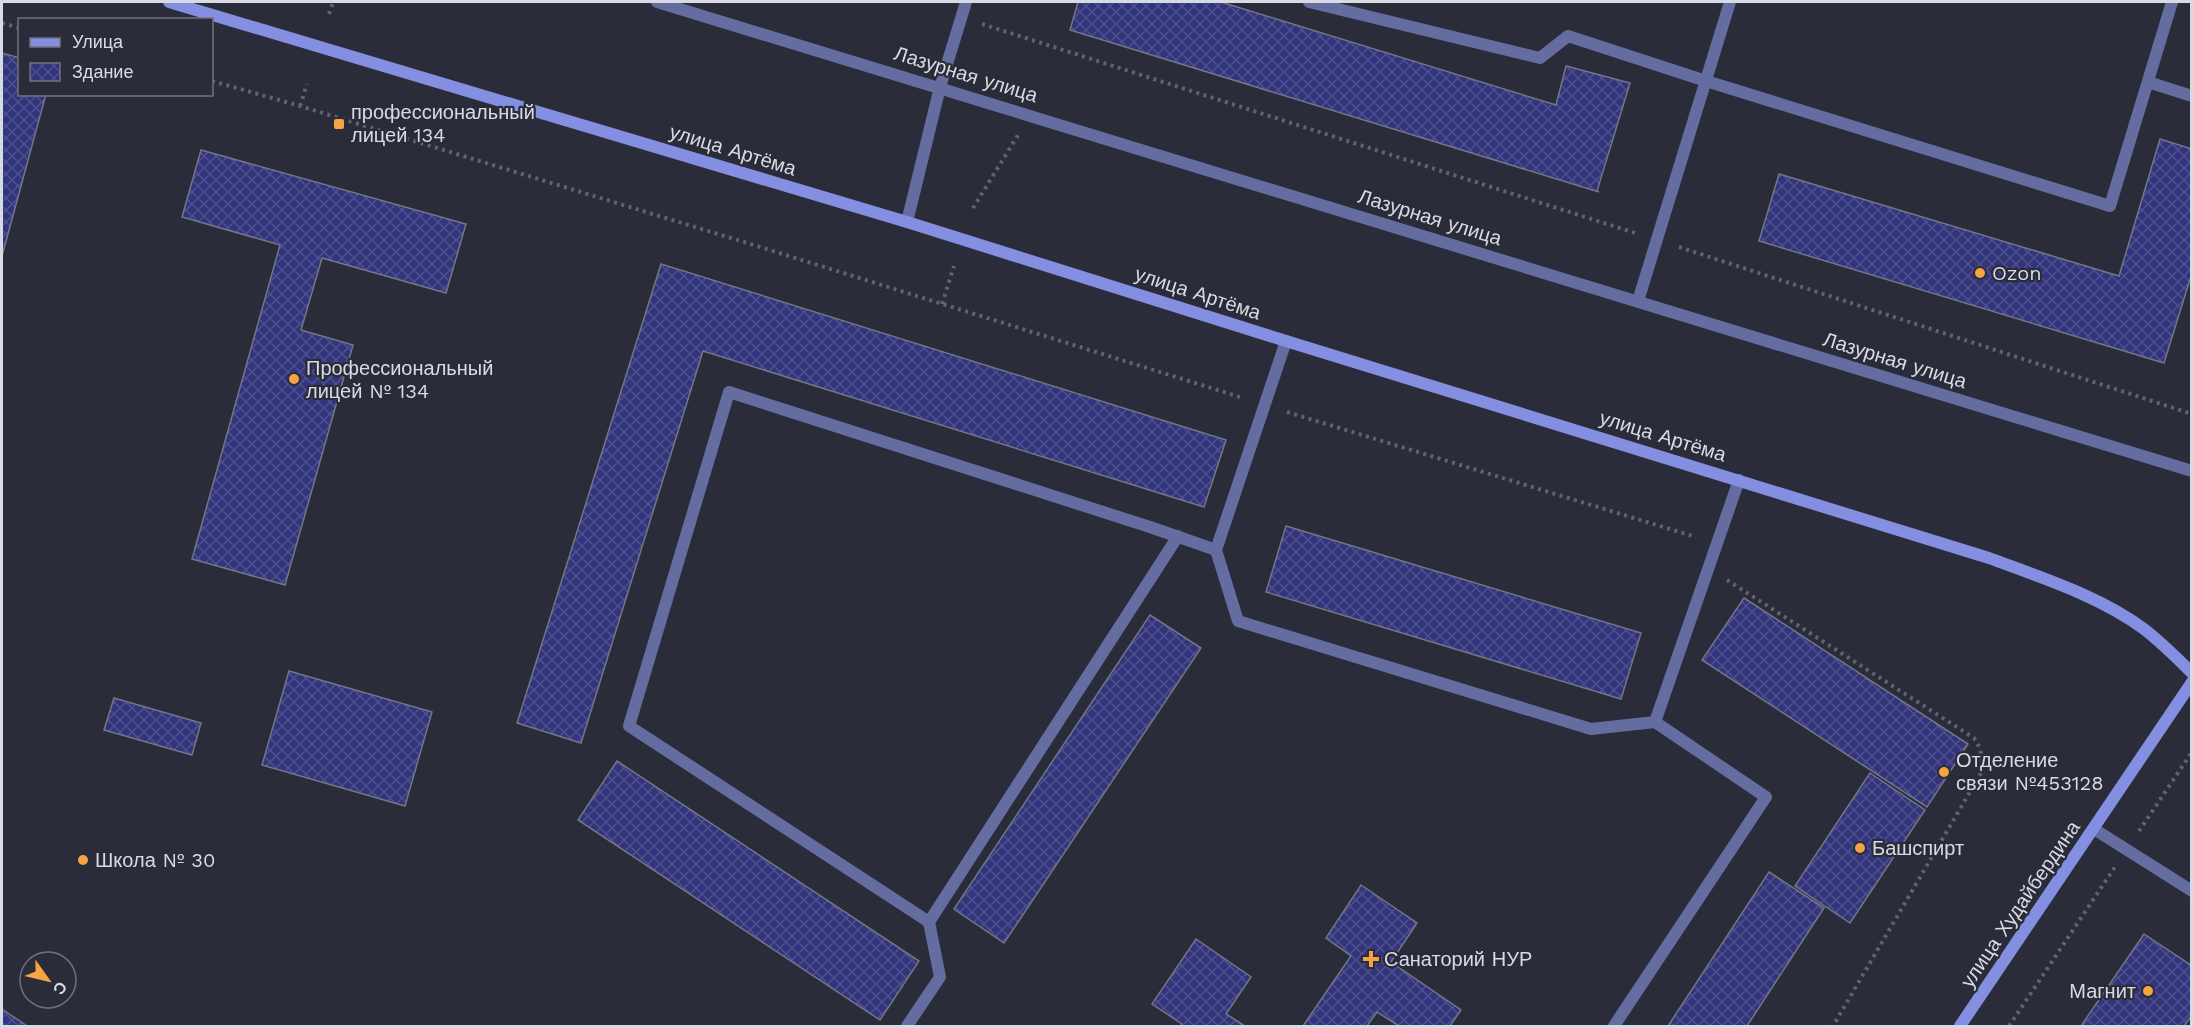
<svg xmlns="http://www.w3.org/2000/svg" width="2193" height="1028" font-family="'Work Sans',sans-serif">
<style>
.building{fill:url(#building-cross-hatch);stroke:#737686;stroke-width:1.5}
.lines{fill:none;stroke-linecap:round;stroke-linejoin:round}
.path{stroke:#61636f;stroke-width:4;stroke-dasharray:3 4.5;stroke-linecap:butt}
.lane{stroke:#656ca0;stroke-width:12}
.street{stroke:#656ca0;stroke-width:12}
.secondary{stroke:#858fe1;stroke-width:12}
.poi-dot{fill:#f4a443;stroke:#2a2c39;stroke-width:2}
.labels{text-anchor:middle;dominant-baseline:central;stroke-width:4.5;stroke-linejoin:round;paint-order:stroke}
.street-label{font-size:20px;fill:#d9dbe4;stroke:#2a2c39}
.poi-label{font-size:20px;fill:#d9dbe4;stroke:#2a2c39;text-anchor:start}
</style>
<defs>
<pattern id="building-cross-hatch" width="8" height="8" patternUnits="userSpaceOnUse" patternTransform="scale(1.5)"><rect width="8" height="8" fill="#32347c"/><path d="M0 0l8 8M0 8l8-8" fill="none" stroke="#4f518e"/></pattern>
</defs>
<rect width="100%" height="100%" fill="#2a2c39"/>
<path class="building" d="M1078 2H1221L1556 105 1566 66 1630 83 1597 191 1599 192 1070 30Z
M2 53 20 58V94H46L2 256Z
M2160 139 2192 149V273L2164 363 1759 241 1779 174 2119 276Z
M201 150 466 224 446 293 322 258 301 330 353 345 285 585 192 559 280 245 182 217Z
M661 264 1226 440 1204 507 703 351 581 743 517 723Z
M1286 526 1641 633 1621 699 1266 592Z
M1744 598 1968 744 1927 807 1702 660Z
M1150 615 1201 648 1004 943 954 909Z
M289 671 432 712 405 806 262 765Z
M114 698 201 723 192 755 104 730Z
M617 761 919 961 880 1020 578 820Z
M1870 773 1925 810 1850 923 1795 886Z
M1769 872 1824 908 1747 1026H1668Z
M1361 885 1417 923 1391 962 1461 1010 1450 1026H1399L1377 1012 1367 1026H1303L1351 956 1326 938Z
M2144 934 2192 966V1015L2184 1026H2081Z
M1196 939 1251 977 1226 1014 1245 1026H1180L1182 1024 1152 1004Z
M2 1009 27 1026H2Z"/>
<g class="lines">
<path class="path" d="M329 14 333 2
M2 23 20 28
M982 24 1635 233
M212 81 300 106 757 246 1243 398
M300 106 307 84
M973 208 1018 135
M1679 247 2192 414
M942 304 954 266
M1287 412 1696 537
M1727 580 1974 738C1982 750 1983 758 1981 773L1833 1026
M2139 831 2192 752
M2009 1026 2115 867"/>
<path class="lane" d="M1309 2 1540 58 1568 36 1706 81 2110 206 2172 2
M2148 82 2192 96
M1638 301 1730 2
M1216 550 1286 341
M2094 829 2192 891
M929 922 1178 536
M907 1026 940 977 929 922 629 726 729 392 1150 527 1216 550 1238 621 1591 729 1655 722
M1614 1026 1766 797 1655 722 1739 480"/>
<path class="street" d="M657 2 2192 471
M907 222 940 87 966 2"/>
<path class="secondary" d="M169 2 907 222 1286 341 1989 558C2040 577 2100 596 2144 629 2161 642 2176 657 2192 673
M1960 1026 2192 682"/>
</g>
<g class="poi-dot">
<rect x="333" y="118" width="12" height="12" rx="3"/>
<circle cx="1980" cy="273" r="6"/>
<circle cx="294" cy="379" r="6"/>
<circle cx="1944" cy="772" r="6"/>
<circle cx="1860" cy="848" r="6"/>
<circle cx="83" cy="860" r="6"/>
<path d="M1368 950h6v6h6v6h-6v6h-6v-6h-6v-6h6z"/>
<circle cx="2148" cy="991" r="6"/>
</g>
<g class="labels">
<g class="street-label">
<text transform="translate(966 74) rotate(17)">Лазурная улица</text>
<text transform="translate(733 150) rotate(17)">улица Артёма</text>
<text transform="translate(1430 217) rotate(17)">Лазурная улица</text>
<text transform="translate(1198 293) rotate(18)">улица Артёма</text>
<text transform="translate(1895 360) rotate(17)">Лазурная улица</text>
<text transform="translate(1663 436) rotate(17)">улица Артёма</text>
<text transform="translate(2020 904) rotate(-56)">улица Худайбердина</text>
</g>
<g class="poi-label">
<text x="351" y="112">профессиональный<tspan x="351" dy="23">лицей 134</tspan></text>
<text x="1992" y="273">Ozon</text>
<text x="306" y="368">Профессиональный<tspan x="306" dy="23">лицей № 134</tspan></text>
<text x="1956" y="760">Отделение<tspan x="1956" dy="23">связи №453128</tspan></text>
<text x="1872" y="848">Башспирт</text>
<text x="95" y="860">Школа № 30</text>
<text x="1384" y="959">Санаторий НУР</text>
<text x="2136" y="991" text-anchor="end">Магнит</text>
</g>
</g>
<rect width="2193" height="1028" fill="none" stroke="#d9dbe4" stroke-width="6"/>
<rect x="18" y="18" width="195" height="78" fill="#2a2c39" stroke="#70727d" stroke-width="1.5"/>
<rect x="30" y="38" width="30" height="9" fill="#858fe1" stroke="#70727d" stroke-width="1.5"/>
<text x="72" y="48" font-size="18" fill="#d9dbe4">Улица</text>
<rect x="30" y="63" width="30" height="18" fill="url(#building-cross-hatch)" stroke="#70727d" stroke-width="1.5"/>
<text x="72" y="78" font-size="18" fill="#d9dbe4">Здание</text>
<g transform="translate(48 980) rotate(124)"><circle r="28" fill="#2a2c39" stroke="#70727d" stroke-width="1.5"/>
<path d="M0-4.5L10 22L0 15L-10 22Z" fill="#f4a443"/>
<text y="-9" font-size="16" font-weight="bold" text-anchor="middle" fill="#d9dbe4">С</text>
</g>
</svg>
